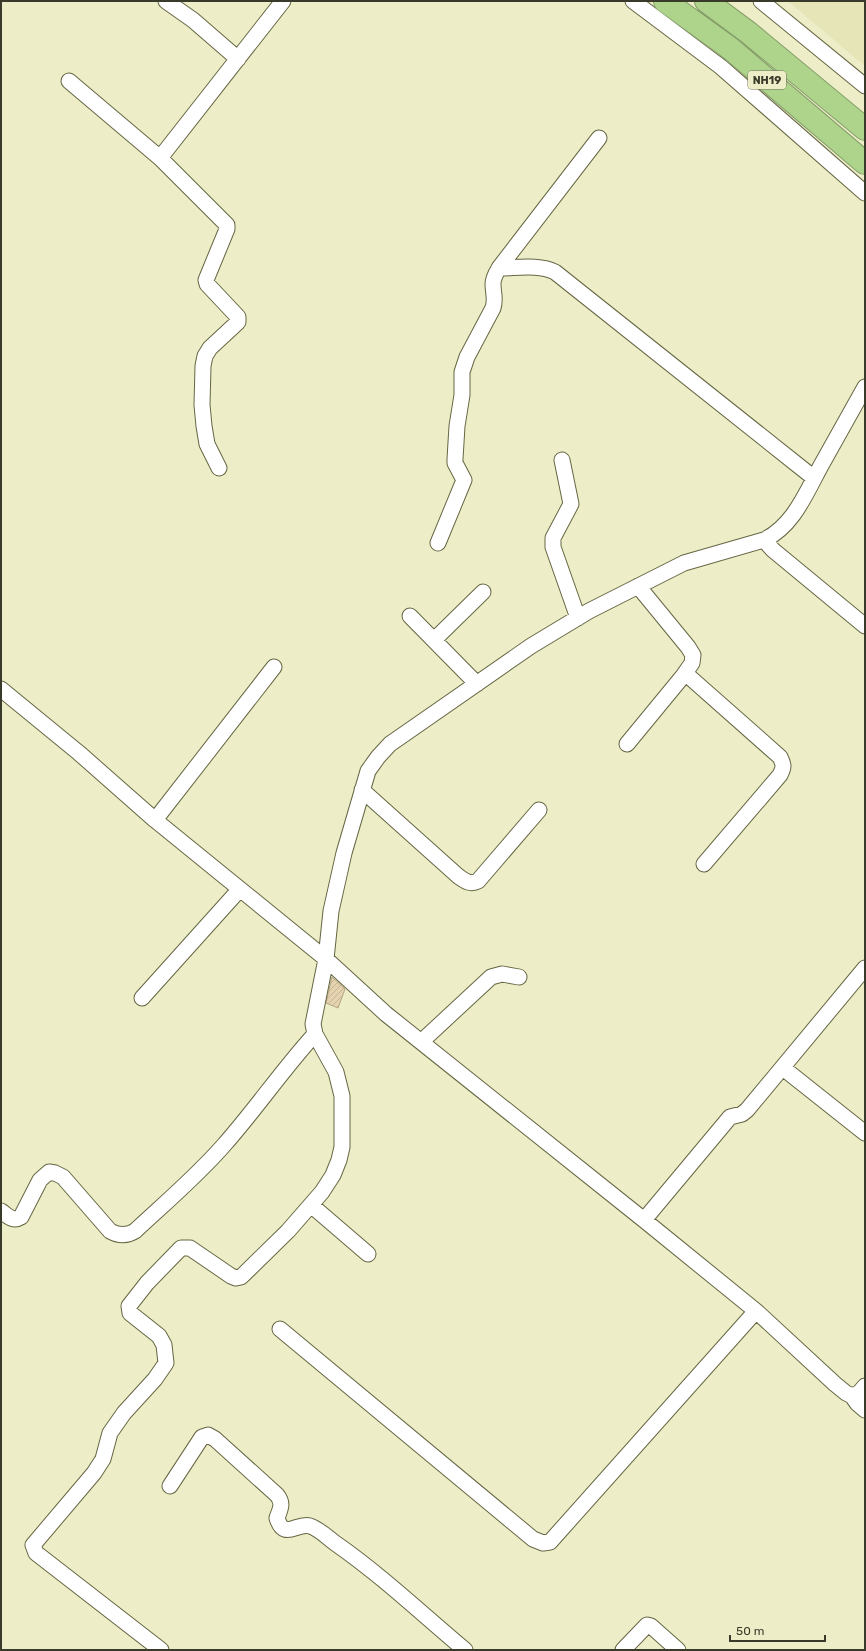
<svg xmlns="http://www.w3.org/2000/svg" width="866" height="1651" font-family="Rubik,sans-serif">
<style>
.built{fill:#e5e5b7}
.building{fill:url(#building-hatch);stroke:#b7a685}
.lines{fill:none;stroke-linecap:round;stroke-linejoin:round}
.minor-casing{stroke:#664;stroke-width:17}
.highway-casing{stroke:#859e6a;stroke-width:24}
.minor{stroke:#fff;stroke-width:15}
.highway{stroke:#aed48c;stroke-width:22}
.labels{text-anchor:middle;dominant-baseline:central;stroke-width:3;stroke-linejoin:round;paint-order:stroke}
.shield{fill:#ededc7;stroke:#70705a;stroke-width:1}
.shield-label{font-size:11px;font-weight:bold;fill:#3a3a2b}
</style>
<defs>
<pattern id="building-hatch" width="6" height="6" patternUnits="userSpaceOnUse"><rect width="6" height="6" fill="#e5d3b0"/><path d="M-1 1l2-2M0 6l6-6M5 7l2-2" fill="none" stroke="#c5b698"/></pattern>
</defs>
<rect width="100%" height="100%" fill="#ededc7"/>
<path class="built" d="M788 1H865V66Z"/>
<path class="building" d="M332 977 345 989 338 1008 326 1003Z"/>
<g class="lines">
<g class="minor-casing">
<path id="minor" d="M166 1 193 20 238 59
M633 1 721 67 865 193
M761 1 865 86
M69 81 160 158 227 225V229L206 280 207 284 238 317V322L210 348 205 356 203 366 202 405 204 426 207 444 219 468
M160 158 283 1
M499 268C517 268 539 264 555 272L814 478
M562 460 571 504 553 538V547L578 618
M764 540 773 550 865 626
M438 543 464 480 455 463V459L457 426 462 395V372L467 357 493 308C496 299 493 293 493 284 493 278 496 273 499 268L599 138
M410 616 477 684
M434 640 483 592
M685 673 780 757C784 765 784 767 780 775L704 864
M1 689 79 753 155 820 326 959 386 1014 644 1220 756 1311 835 1384 846 1393 852 1396 859 1393 865 1386
M627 744 683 676 692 663 693 655 688 647 638 586
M362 790 458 876C465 881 470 885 478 881L539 810
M155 820 274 667
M142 998 240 889
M421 1042 491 977 502 974 519 977
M783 1068 865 1133
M311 1205 368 1254
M1 1211C8 1216 13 1222 21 1217L40 1180 49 1172 55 1173 63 1177 110 1231C119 1236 127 1236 135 1231 165 1203 197 1176 224 1145 256 1109 283 1069 315 1034
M644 1220 730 1117 742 1114 747 1110 865 968
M280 1329 533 1539 543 1543 550 1542 756 1311
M852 1396 857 1403 865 1410
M170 1486 202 1437 208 1435 215 1439 277 1495C284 1504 280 1509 277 1518 284 1541 297 1522 310 1526 319 1529 327 1537 335 1543 381 1575 422 1614 465 1650
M161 1650 36 1553 33 1545 94 1473 103 1459 110 1433 124 1413 155 1379 166 1363 164 1345 159 1336 130 1313 129 1306 147 1283 181 1248H190L231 1276 236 1278 241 1277 288 1231 322 1192 333 1175 339 1160 342 1147V1096L336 1072 315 1034 313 1024 326 959 331 911 344 853 368 771 378 757 390 744 531 646 589 611 684 563 764 540C795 525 807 490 823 462 837 437 851 412 865 387
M623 1650 647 1625 651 1626 678 1650"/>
</g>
<g class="highway-casing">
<path id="highway" d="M665 1 731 49 865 163
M706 1 749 33 865 129"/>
</g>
<use href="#minor" class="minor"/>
<use href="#highway" class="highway"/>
</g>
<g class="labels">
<rect class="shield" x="748" y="71" width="38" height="18" rx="3"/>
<g class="shield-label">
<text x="767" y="80">NH19</text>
</g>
</g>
<rect width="866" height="1651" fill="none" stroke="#3a3a2b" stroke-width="4"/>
<path d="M730 1635v6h95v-6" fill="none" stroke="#3a3a2b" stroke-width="2"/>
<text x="736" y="1635" font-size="12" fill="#3a3a2b" stroke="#ededc7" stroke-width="3" paint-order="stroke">50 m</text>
</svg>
